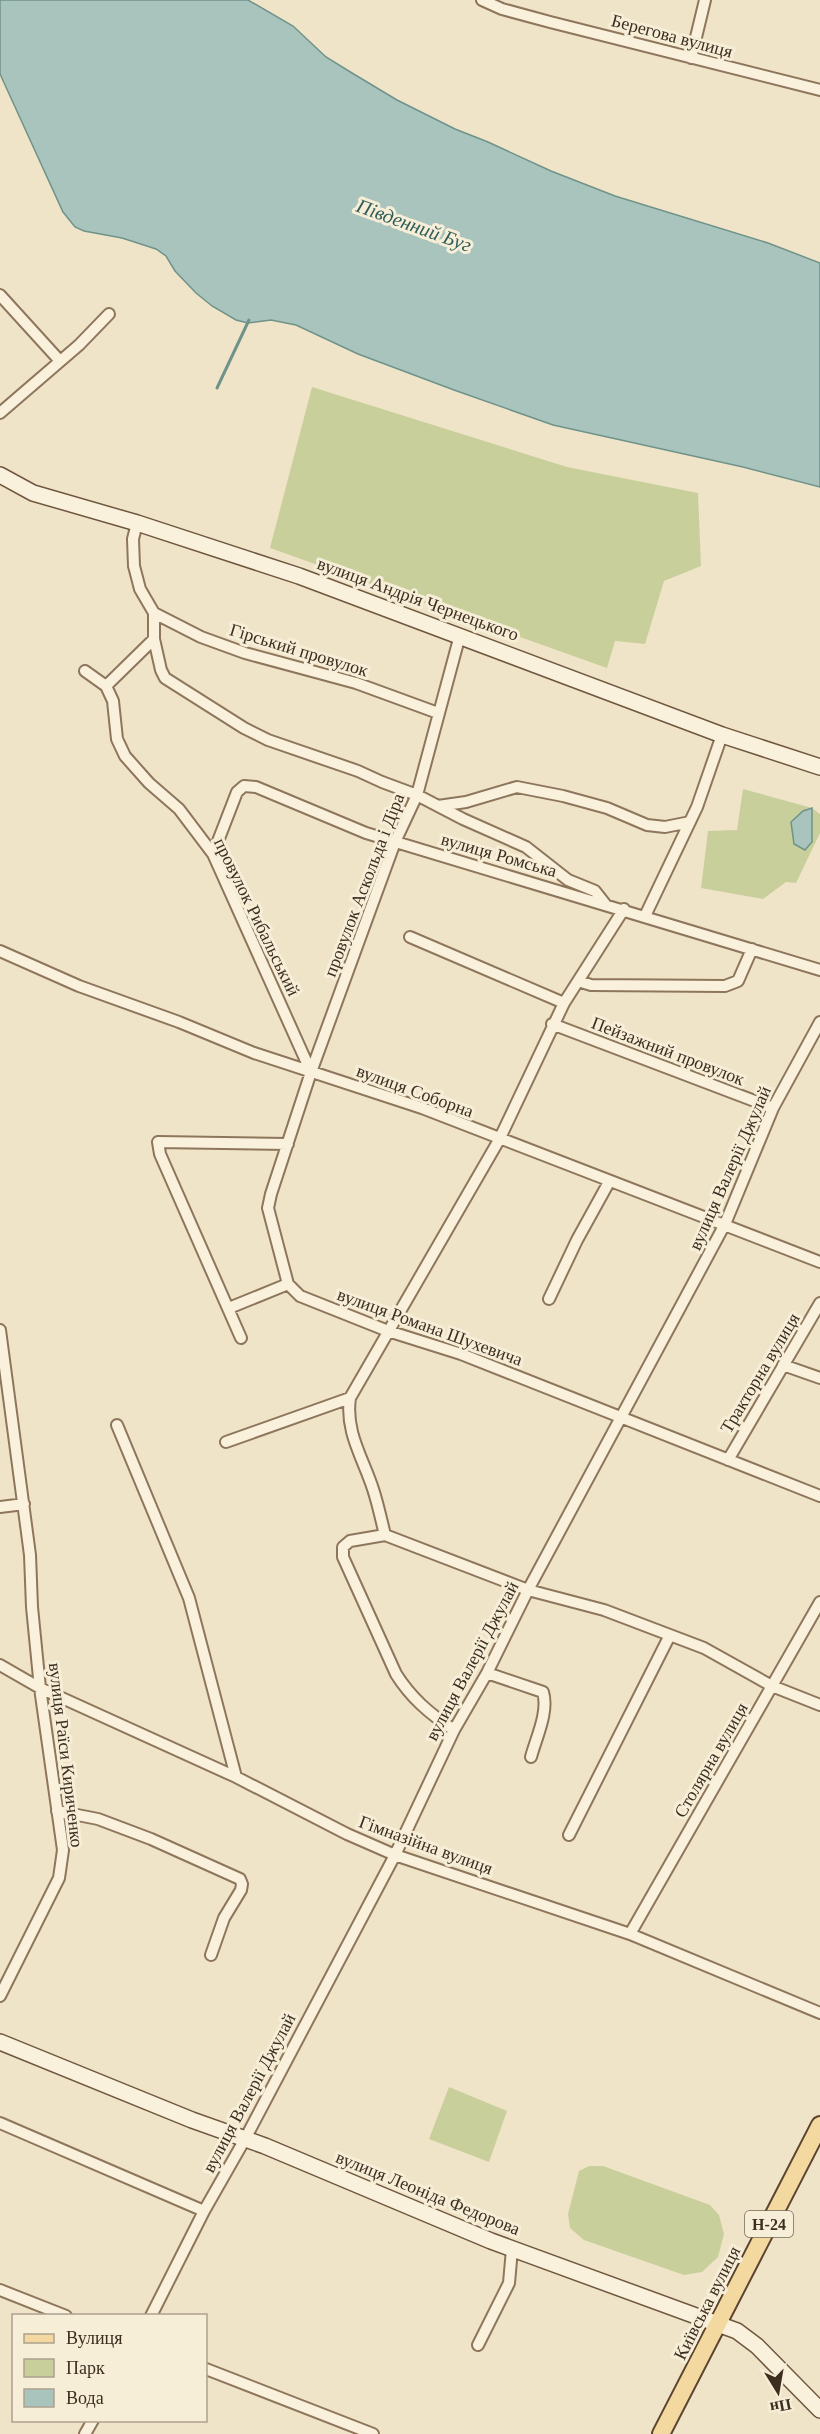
<svg xmlns="http://www.w3.org/2000/svg" width="820" height="2434" font-family="'Times New Roman',serif">
<style>
.green{fill:#c9cf9b}
.water{fill:#a9c4bc;stroke:#6f938a;stroke-width:1.5}
.lines{fill:none;stroke-linecap:round;stroke-linejoin:round}
.stream{stroke:#6f938a;stroke-width:3}
.street-casing{stroke:#8d765c;stroke-width:14}
.secondary-casing{stroke:#6f573f;stroke-width:18}
.primary-casing{stroke:#5b4430;stroke-width:20}
.street{stroke:#faf1dc;stroke-width:10}
.secondary{stroke:#faf1dc;stroke-width:15}
.primary{stroke:#f3d9a0;stroke-width:16}
.labels{text-anchor:middle;dominant-baseline:central;stroke-width:6;stroke-linejoin:round;paint-order:stroke}
.shield{fill:#f7eed8;stroke:#756857;stroke-width:1.5}
.shield-label{font-size:16px;font-weight:bold;fill:#3d2e20}
.street-label{font-size:18px;fill:#3d2e20;stroke:#f7eed8}
.water-label{font-size:20px;font-style:italic;fill:#2f5d5a;stroke:#f7eed8}
</style>
<rect width="100%" height="100%" fill="#f0e4c8"/>
<path class="green" d="M312 387 567 467 698 493 701 566 664 581 645 644 615 641 607 668 270 548Z
M743 789 812 808 820 814V833L796 883 786 882 763 899 701 888 708 831 737 830Z
M449 2087 507 2111 489 2162 429 2139Z
M589 2166H603L710 2205 719 2215 724 2234 718 2257 702 2272 684 2275 584 2240 570 2228 568 2214 579 2171Z"/>
<path class="water" d="M0 0H248L293 26 326 57 352 73 397 100 455 129 488 142 551 171 615 196 768 243 820 263V487L743 467 553 425 454 390 358 354 296 325 271 320 248 323 236 320 212 306 196 293 175 271 166 256 156 249 122 238 84 231 75 227 63 212 0 74Z
M812 808V842L805 850 794 844 791 822 803 811Z"/>
<g class="lines">
<path class="stream" d="M217 388 249 320"/>
<g class="street-casing">
<path id="street" d="M482 0 502 9 550 22 820 90
M691 58 705 0
M0 295 60 361
M0 413 79 345 109 314
M154 613 201 637 245 653 356 683 438 713
M460 635 417 795 395 842 311 1072 271 1194 268 1208 288 1284 300 1296 388 1331 461 1354 820 1496
M154 639 161 670 165 678 244 728 268 740 358 771 382 782 417 795 438 806 466 802 517 787 563 796 607 808 647 825 665 827 690 822
M85 671 106 686 113 701 117 739 125 756 149 783 179 809 213 854 311 1072
M106 686 154 639V613L140 589 134 566 133 539 137 523
M438 806 463 819 526 847 568 880 595 891 606 905
M213 854 237 792 244 786 256 787 366 833 820 970
M645 916 697 807 722 735
M410 937 564 1003
M0 951 79 986 179 1022 254 1053 422 1108 820 1262
M578 981 591 985 725 986 738 981 752 949
M552 1024 773 1108
M549 1299 577 1240 609 1182
M229 1308 288 1284
M0 1330 30 1555 32 1607 40 1688 63 1850 59 1878 0 1996
M241 1338 160 1154 158 1142 288 1144
M783 1365 820 1378
M117 1425 189 1598 236 1777
M226 1442 350 1398
M728 1460 820 1303
M0 1507 24 1504
M385 1535C381 1519 378 1504 373 1489 363 1458 345 1432 350 1398L499 1140 564 1003 624 909
M385 1535 528 1590 604 1610 704 1648 772 1686 820 1705
M385 1535 350 1541 343 1547V1557L396 1674C411 1698 430 1714 454 1730
M0 1665 40 1688 236 1777 347 1834 395 1855 630 1934 820 2013
M487 1673 543 1692C549 1712 536 1738 531 1757
M57 1811 98 1819 151 1839 240 1879 242 1884 241 1890 224 1918 211 1955
M569 1835 670 1635
M630 1934 820 1602
M0 2123 204 2211
M0 2290 66 2316
M151 2316 204 2211 245 2139 395 1855 454 1730 487 1673 528 1590 725 1224 773 1108 820 1022
M478 2345 509 2283 512 2249
M206 2369 373 2434
M85 2434 93 2420"/>
</g>
<g class="secondary-casing">
<path id="secondary" d="M0 475 33 493 137 523 299 576 722 735 820 767
M0 2042 192 2120 265 2146 491 2241 737 2331 757 2346 820 2410"/>
</g>
<g class="primary-casing">
<path id="primary" d="M661 2434 820 2125"/>
</g>
<use href="#street" class="street"/>
<use href="#secondary" class="secondary"/>
<use href="#primary" class="primary"/>
</g>
<g class="labels">
<rect class="shield" x="745" y="2211" width="48" height="26" rx="4.5"/>
<g class="shield-label">
<text x="769" y="2224">Н-24</text>
</g>
<g class="street-label">
<text transform="translate(672 36) rotate(15)">Берегова вулиця</text>
<text transform="translate(418 599) rotate(20)">вулиця Андрія Чернецького</text>
<text transform="translate(299 650) rotate(17)">Гірський провулок</text>
<text transform="translate(499 855) rotate(16)">вулиця Ромська</text>
<text transform="translate(364 885) rotate(-69)">провулок Аскольда і Діра</text>
<text transform="translate(257 917) rotate(64)">провулок Рибальський</text>
<text transform="translate(668 1051) rotate(21)">Пейзажний провулок</text>
<text transform="translate(415 1091) rotate(20)">вулиця Соборна</text>
<text transform="translate(730 1168) rotate(-66)">вулиця Валерії Джулай</text>
<text transform="translate(430 1327) rotate(20)">вулиця Романа Шухевича</text>
<text transform="translate(760 1373) rotate(-59)">Тракторна вулиця</text>
<text transform="translate(472 1661) rotate(-62)">вулиця Валерії Джулай</text>
<text transform="translate(66 1755) rotate(83)">вулиця Раїси Кириченко</text>
<text transform="translate(711 1760) rotate(-60)">Столярна вулиця</text>
<text transform="translate(426 1845) rotate(20)">Гімназійна вулиця</text>
<text transform="translate(249 2093) rotate(-62)">вулиця Валерії Джулай</text>
<text transform="translate(428 2193) rotate(22)">вулиця Леоніда Федорова</text>
<text transform="translate(707 2303) rotate(-63)">Київська вулиця</text>
</g>
<g class="water-label">
<text transform="translate(414 225) rotate(20)">Південний Буг</text>
</g>
</g>
<rect x="12" y="2314" width="195" height="108" fill="#f7eed8" stroke="#ada18e" stroke-width="1.5"/>
<rect x="24" y="2334" width="30" height="9" fill="#f3d9a0" stroke="#ada18e" stroke-width="1.5"/>
<text x="66" y="2344" font-size="18" fill="#3d2e20">Вулиця</text>
<rect x="24" y="2359" width="30" height="18" fill="#c9cf9b" stroke="#ada18e" stroke-width="1.5"/>
<text x="66" y="2374" font-size="18" fill="#3d2e20">Парк</text>
<rect x="24" y="2389" width="30" height="18" fill="#a9c4bc" stroke="#ada18e" stroke-width="1.5"/>
<text x="66" y="2404" font-size="18" fill="#3d2e20">Вода</text>
<g transform="translate(778 2392) rotate(169)" stroke="#f7eed8" stroke-width="4.5" paint-order="stroke">
<path d="M0-4.5L10 22L0 15L-10 22Z" fill="#3d2e20"/>
<text y="-9" font-size="16" font-weight="bold" text-anchor="middle" fill="#3d2e20">Пн</text>
</g>
</svg>
